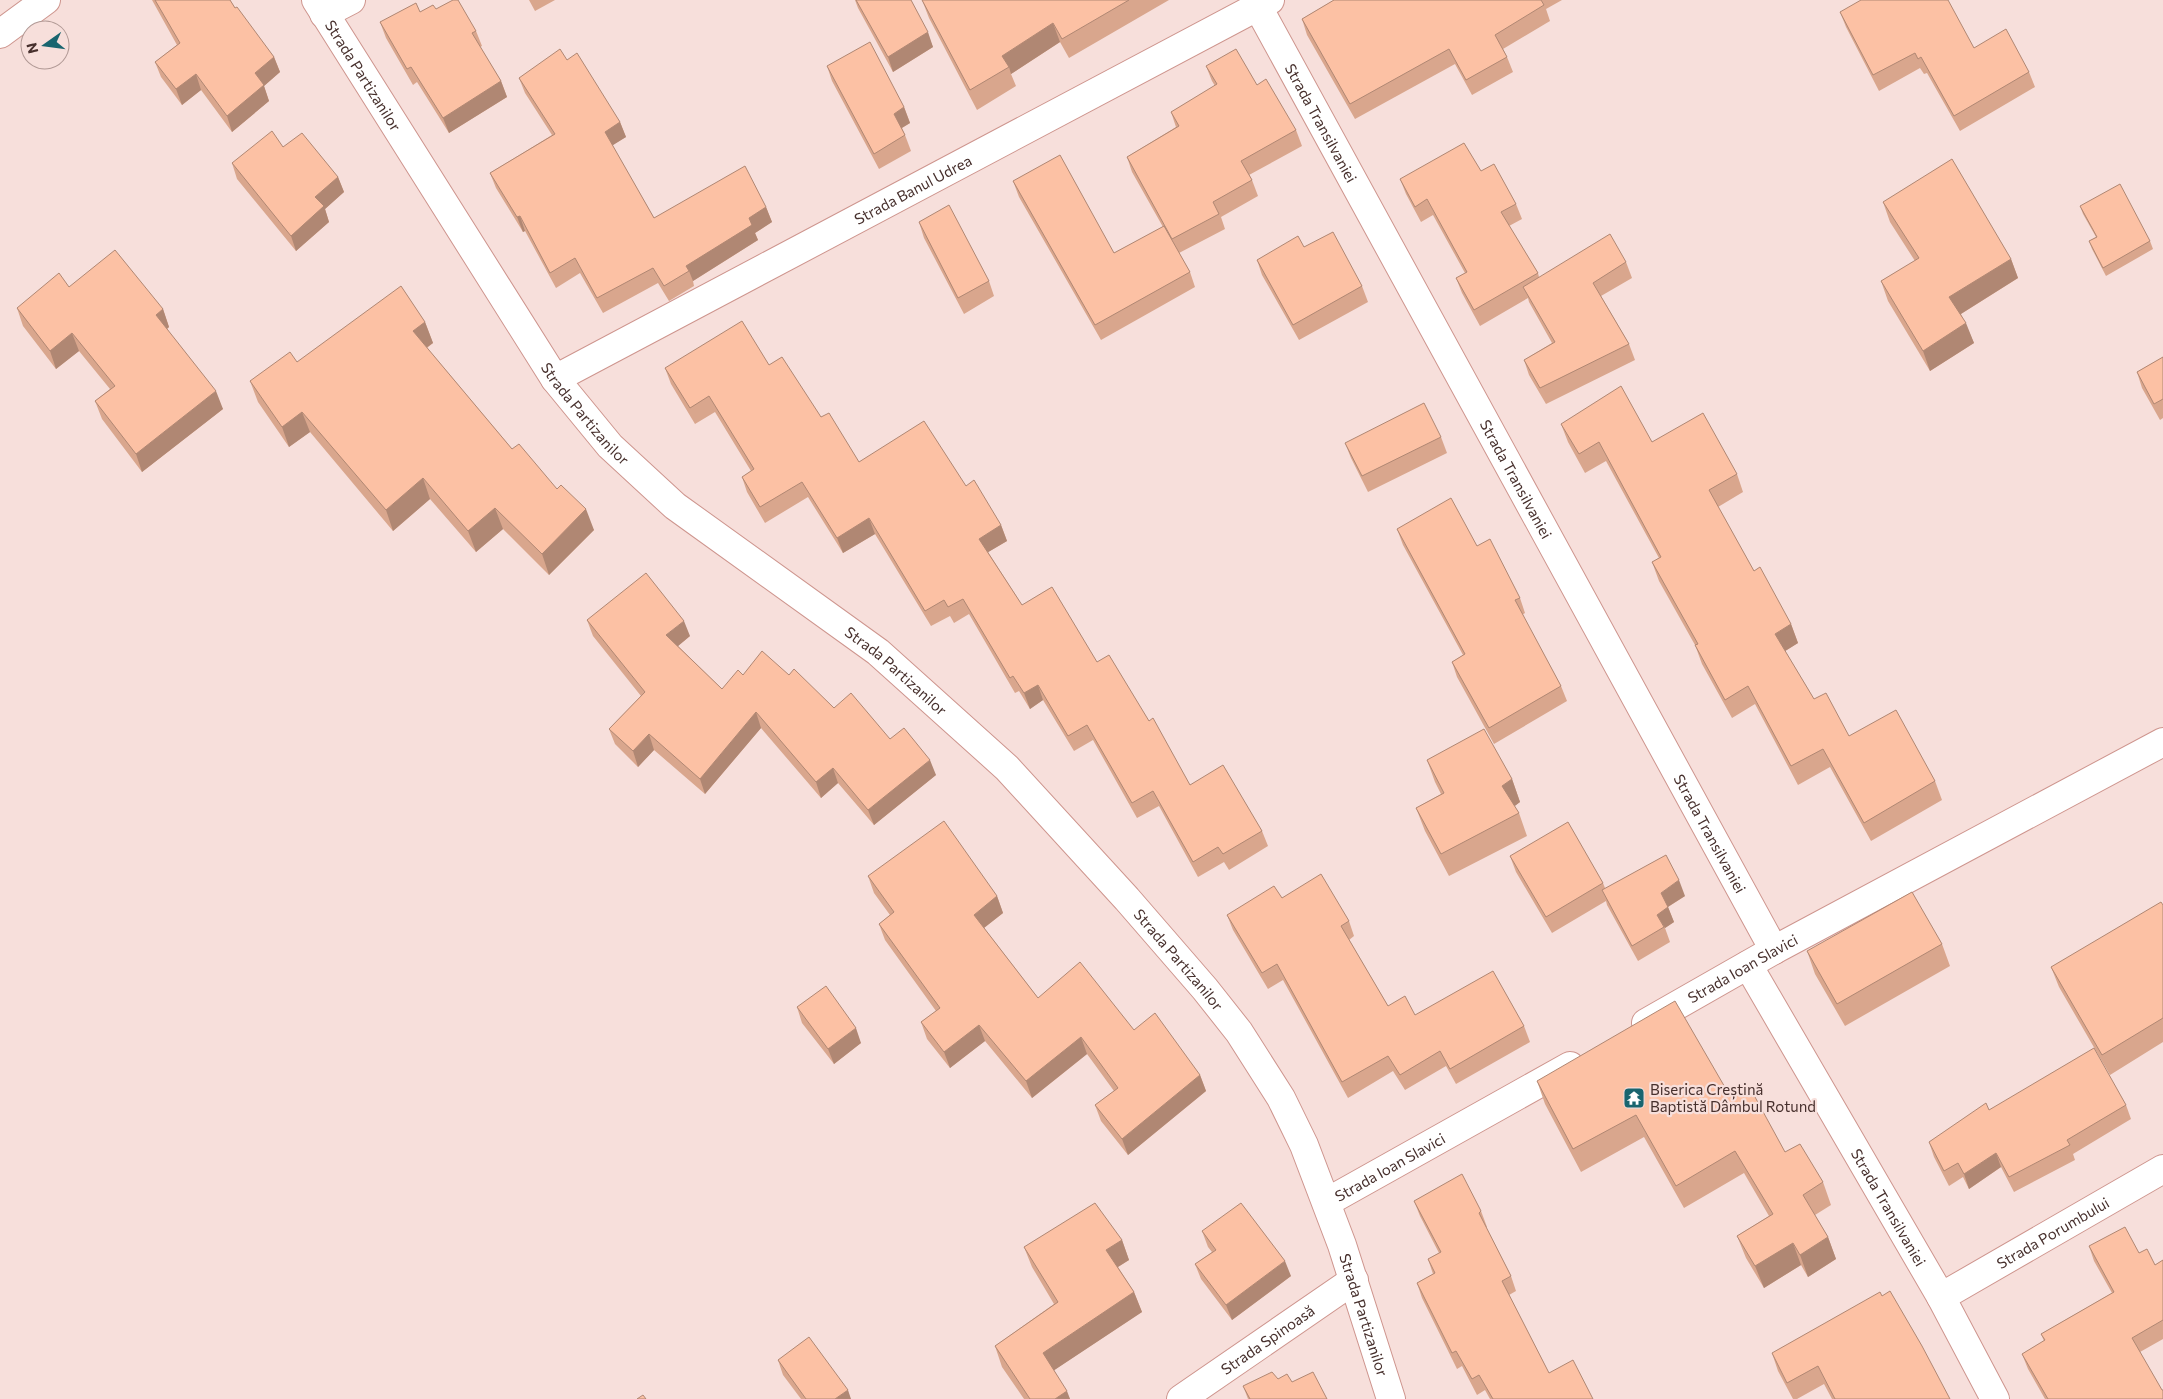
<svg xmlns="http://www.w3.org/2000/svg" width="2163" height="1399" font-family="Commissioner,sans-serif">
<style>
.lines{fill:none;stroke-linecap:round;stroke-linejoin:round}
.minor-casing{stroke:#ce958e;stroke-width:30}
.minor{stroke:#fff;stroke-width:28}
.wall{fill:#d9a68d}
.shaded-wall{fill:#b08773}
.building{fill:#fcc1a4;stroke:#b08773}
.labels{text-anchor:middle;dominant-baseline:central;stroke-width:4.5;stroke-linejoin:round;paint-order:stroke}
.street-label{font-size:15px;fill:#47302d;stroke:#f7dfdb}
.poi-label{font-size:15px;fill:#47302d;stroke:#f7dfdb;text-anchor:start}
</style>
<rect width="100%" height="100%" fill="#f7dfdb"/>
<g class="lines">
<g class="minor-casing">
<g id="minor">
<path id="s1" d="M316 0 555 379 610 446 675 506 878 652 1007 768 1127 899 1205 989 1239 1032 1281 1098 1304 1145 1342 1245 1391 1399"/>
<path id="s2" d="M1258 7 1774 950"/>
<path d="M324 14 351 0"/>
<path d="M0 34 46 0"/>
<path id="s3" d="M555 379 1270 0"/>
<path id="s4" d="M1748 965 1941 1297 1995 1399"/>
<path id="s5" d="M1646 1023 1774 950 2163 742"/>
<path id="s6" d="M1327 1202 1570 1066"/>
<path id="s7" d="M1941 1297 2163 1169"/>
<path id="s8" d="M1181 1399 1354 1280"/>
</g>
</g>
<use href="#minor" class="minor"/>
</g>
<path class="wall" d="M152 0H230L235 8 274 57 280 72 264 86 269 101 232 132 201 90 182 105 161 77 155 62 177 45Z
M529 0H555L535 11Z
M855 0H911L933 47 893 72 858 8Z
M922 0H1169L1069 58 1060 42 1011 74 1016 86 977 110 929 18Z
M1334 0H1562L1546 9 1550 21 1503 49 1507 57 1513 72 1472 95 1455 64 1355 119 1307 35 1302 19Z
M436 9 476 31 482 46 480 47 501 81 507 97 449 133 417 82 413 85 386 38 380 22 420 12Z
M1840 12 1974 48 2029 72 2035 87 1960 131 1927 73 1924 74 1920 68 1879 91 1846 27Z
M567 60 620 122 626 137 612 145 654 218 766 207 772 222 755 233 758 240 693 281 694 286 669 301 658 283 603 313 580 273 556 288 525 231 523 232 496 188 490 173 552 135 525 93 519 78Z
M827 66 904 107 910 123 902 128 905 135 911 151 879 169 832 81Z
M1206 66 1257 85 1296 130 1302 146 1249 175 1252 180 1258 196 1221 217 1225 229 1179 253 1190 272 1195 287 1101 340 1019 197 1013 181 1114 253 1163 227 1132 172 1127 157 1176 127 1171 112 1215 86 1212 81Z
M283 147 338 177 344 192 325 209 329 222 296 251 237 179 232 163Z
M1481 171 1516 204 1522 219 1509 226 1538 273 1539 277 1626 262 1632 278 1601 296 1629 344 1635 360 1546 404 1529 375 1524 360 1552 343 1529 302 1528 298 1480 326 1462 293 1456 278 1465 273 1433 215 1421 222 1406 194 1400 179Z
M1883 202 2011 259 2018 278 1961 314 1974 343 1930 371 1888 301 1881 281 1915 261 1890 222Z
M2080 206 2150 241 2153 249 2106 276 2092 249 2089 241 2096 237 2083 214Z
M919 222 989 281 994 296 964 314 924 238Z
M1304 247 1362 286 1368 302 1299 340 1262 275 1257 260Z
M69 287 163 309 169 327 167 329 223 409 142 472 102 419 95 401 110 389 79 351 56 369 23 326 17 308Z
M425 322 433 343 427 348 512 449 557 489 594 530 549 575 503 529 476 552 430 499 393 531 310 432 289 447 258 402 250 381 297 362Z
M2163 357V418L2160 420 2142 388 2137 372Z
M769 365 821 417 859 462 966 486 1001 525 1007 541 988 552 1022 605 1097 662 1149 721 1190 785 1262 831 1268 846 1229 870 1224 862 1198 877 1159 806 1137 818 1093 740 1074 751 1043 700 1030 709 1019 691 1015 693 969 614 954 623 950 616 931 626 875 534 843 553 808 497 765 523 747 492 742 477 751 471 715 412 695 424 671 384 665 368Z
M1561 424 1652 442 1737 474 1743 492 1718 507 1754 571 1791 624 1798 643 1785 651 1814 699 1849 736 1935 781 1942 800 1871 841 1830 767 1798 785 1755 704 1732 718 1702 664 1695 645 1659 581 1652 562 1659 558 1606 461 1585 473 1568 442Z
M1441 437 1447 453 1368 492 1351 458 1345 443Z
M1397 529 1477 546 1520 598 1525 613 1522 615 1561 686 1567 701 1494 744 1457 677 1452 662 1463 655 1403 545Z
M587 620 690 636 678 646 722 689 743 675H789L834 708 890 739 936 775 874 825 838 783 821 798 761 728 705 794 654 750 638 767 615 744 609 729 641 696 593 636Z
M1427 760 1512 779 1520 802 1514 806 1519 813 1527 836 1449 876 1425 831 1416 808 1441 794 1435 782Z
M1510 856 1603 883 1605 888 1685 896 1668 907 1674 922 1665 928 1670 942 1638 961 1607 905 1606 901 1552 933 1516 872Z
M868 876 997 896 1003 913 984 928 1038 998 1134 1030 1200 1075 1206 1091 1128 1155 1101 1121 1095 1105 1114 1091 1087 1054 1032 1098 985 1041 950 1068 927 1039 921 1022 936 1011 885 940 879 924 890 915 874 893Z
M1282 898 1349 921 1354 936 1349 940 1388 1006 1415 1015 1524 1026 1530 1042 1456 1084 1446 1066 1405 1090 1393 1071 1348 1098 1283 980 1268 989 1233 930 1227 915Z
M2163 905V1042L2110 1075 2059 987 2051 967Z
M1942 944 1950 966 1845 1026 1815 974 1807 951Z
M797 1007 861 1043 834 1064 802 1023Z
M1537 1081 1730 1096 1785 1152 1823 1182 1831 1205 1815 1215 1828 1237 1836 1259 1808 1277 1801 1265 1764 1288 1746 1258 1737 1236 1769 1216 1744 1173 1684 1208 1644 1137 1581 1172 1545 1104Z
M2126 1105 2131 1119 2073 1154 2075 1160 2014 1192 2001 1167 1969 1189 1963 1177 1949 1186 1934 1157 1929 1142 1989 1110Z
M1414 1201 1481 1211 1487 1227H1486L1511 1276 1516 1291 1509 1295 1549 1373 1593 1399H1490L1485 1390 1477 1395 1462 1366 1457 1369 1422 1298 1417 1283 1433 1274 1428 1259 1439 1253 1420 1216Z
M1202 1231 1291 1276 1232 1320 1201 1279 1195 1264 1212 1252 1208 1247Z
M1122 1240 1129 1260 1118 1267 1134 1292 1142 1312 1054 1370 1070 1399H1024L1002 1367 995 1346 1054 1304 1032 1267 1024 1247Z
M2089 1246 2139 1253 2155 1265 2163 1260V1339L2140 1352 2163 1399H2045L2028 1369 2022 1354 2044 1341 2041 1334 2112 1293 2094 1261Z
M1772 1353 1950 1399H1832L1824 1384 1797 1399H1793L1778 1371Z
M778 1360 851 1399H801L783 1375Z
M1292 1382 1327 1399H1248L1243 1386Z"/>
<path class="shaded-wall" d="M1053 23 1060 42 1011 74 1009 67 1002 56Z
M928 32 933 47 893 72 888 57Z
M274 57 280 72 264 86 269 101 232 132 227 116 255 73Z
M196 74 201 90 182 105 176 89Z
M501 81 507 97 449 133 443 118Z
M904 107 910 123 900 129 894 114Z
M620 122 626 137 610 147 605 132Z
M338 177 344 192 325 209 329 222 296 251 291 236 315 197Z
M766 207 772 222 755 233 758 240 693 281 689 271 686 266 749 218Z
M520 216 525 231 523 232 517 217Z
M2011 259 2018 278 1956 317 1949 297Z
M163 309 169 327 162 333 156 315Z
M425 322 433 343 420 352 413 331Z
M1966 323 1974 343 1930 371 1923 351Z
M72 333 79 351 56 369 50 351Z
M216 391 223 409 142 472 136 454Z
M302 412 310 432 289 447 282 427Z
M423 478 430 499 393 531 386 510Z
M495 508 503 529 476 552 468 531Z
M586 509 594 530 549 575 542 554Z
M869 518 875 534 843 553 837 538Z
M1001 525 1007 541 985 554 979 539Z
M684 621 690 636 672 651 666 635Z
M1791 624 1798 643 1782 653 1775 634Z
M1038 685 1043 700 1030 709 1024 693Z
M756 712 761 728 705 794 700 779Z
M649 734 654 750 638 767 633 751Z
M930 760 936 775 874 825 868 810Z
M833 768 838 783 821 798 816 782Z
M1512 779 1520 802 1511 809 1502 786Z
M1679 880 1685 896 1666 908 1661 893Z
M997 896 1003 913 980 931 974 915Z
M1668 907 1674 922 1665 928 1657 915Z
M979 1025 985 1041 950 1068 944 1052Z
M856 1028 861 1043 834 1064 828 1049Z
M1081 1037 1087 1054 1032 1098 1026 1081Z
M1200 1075 1206 1091 1128 1155 1122 1139Z
M1996 1153 2001 1167 1969 1189 1964 1174Z
M1828 1237 1836 1259 1808 1277 1800 1255Z
M1122 1240 1129 1260 1113 1270 1106 1250Z
M1793 1243 1801 1265 1764 1288 1755 1266Z
M1285 1261 1291 1276 1232 1320 1226 1305Z
M1134 1292 1142 1312 1050 1373 1043 1353Z
M848 1390 851 1399H835Z
M1067 1391 1070 1399H1055Z"/>
<path class="building" d="M155 0H230L235 8 237 7 274 57 255 73 264 85 227 116 196 74 176 89 155 62 180 43Z
M453 0H458L476 31 472 33 501 81 443 118 411 67 407 69 380 22 416 3 420 12 433 5 436 9Z
M856 0H911L928 32 888 57Z
M922 0H1129L1062 39 1053 23 1002 56 1009 67 970 90Z
M1334 0H1541L1544 5 1495 35 1507 57 1466 80 1449 49 1350 104 1302 19Z
M1861 0H1948L1974 48 2006 29 2029 72 1954 116 1921 57 1918 59 1915 53 1873 75 1840 12Z
M870 42 904 107 894 114 905 135 874 154 827 66Z
M560 49 567 60 577 53 620 122 605 132 654 218 745 166 766 207 749 218 752 225 686 266 689 271 664 286 653 268 597 298 575 258 550 273 520 216 517 217 490 173 555 134 519 78Z
M1236 49 1257 85 1266 79 1296 130 1241 161 1252 180 1213 202 1219 214 1172 239 1127 157 1179 126 1171 112 1217 84 1206 66Z
M272 131 283 147 302 133 338 177 315 197 324 206 291 236 232 163Z
M1464 143 1481 171 1494 164 1516 204 1501 212 1538 273 1474 310 1456 278 1467 272 1427 199 1415 207 1400 179Z
M1060 155 1114 253 1164 226 1190 272 1095 325 1013 181Z
M1952 159 2011 259 1949 297 1966 323 1923 351 1881 281 1919 258 1883 202Z
M2120 184 2150 241 2103 268 2089 241 2097 237 2080 206Z
M949 205 989 281 958 298 919 222Z
M1333 232 1362 286 1293 325 1257 260 1298 236 1304 247Z
M1610 234 1626 262 1593 283 1629 344 1540 388 1524 360 1555 342 1523 287Z
M115 250 163 309 156 315 216 391 136 454 95 401 115 386 72 333 50 351 17 308 59 273 69 287Z
M401 286 425 322 413 331 512 449 519 444 557 489 561 485 586 509 542 554 495 508 468 531 423 478 386 510 302 412 282 427 250 381 290 352 297 362Z
M742 321 769 365 782 357 821 417 829 413 859 462 924 421 966 486 974 480 1001 525 979 539 1022 605 1052 587 1097 662 1109 655 1149 721 1153 718 1190 785 1223 765 1262 831 1223 854 1218 847 1193 862 1153 791 1132 803 1087 725 1068 736 1038 685 1024 693 1013 676 1010 678 963 599 948 607 944 600 925 611 869 518 837 538 802 482 760 507 742 477 754 469 709 396 690 408 665 368Z
M2163 357V399L2154 404 2137 372Z
M1621 386 1652 442 1703 413 1737 474 1709 490 1754 571 1760 567 1791 624 1775 634 1814 699 1826 693 1849 736 1896 710 1935 781 1864 823 1823 749 1791 766 1748 686 1725 700 1695 645 1698 644 1652 562 1661 557 1599 442 1579 454 1561 424Z
M1424 403 1441 437 1362 476 1345 443Z
M1451 498 1477 546 1490 539 1520 598 1515 600 1561 686 1489 728 1452 662 1465 654 1397 529Z
M646 573 684 621 666 635 722 689 738 670 743 675 762 651 789 675 794 669 834 708 851 693 890 739 904 728 930 760 868 810 833 768 816 782 756 712 700 779 649 734 633 751 609 729 645 692 587 620Z
M1484 729 1512 779 1502 786 1519 813 1441 854 1416 808 1444 793 1427 760Z
M944 821 997 896 974 915 1038 998 1080 962 1134 1030 1155 1013 1200 1075 1122 1139 1095 1105 1118 1088 1081 1037 1026 1081 979 1025 944 1052 921 1022 940 1008 879 924 894 912 868 876Z
M1568 822 1603 883 1546 917 1510 856Z
M1666 855 1679 880 1661 893 1668 907 1657 915 1664 927 1632 946 1602 890Z
M1321 874 1349 921 1341 926 1388 1006 1405 996 1415 1015 1493 971 1524 1026 1450 1069 1440 1051 1400 1075 1388 1056 1342 1082 1277 964 1262 973 1227 915 1274 886 1282 898Z
M1912 892 1942 944 1837 1004 1807 951Z
M2161 902 2163 905V1018L2102 1055 2051 967Z
M826 986 856 1028 828 1049 797 1007Z
M1675 1001 1730 1096 1749 1086 1785 1152 1800 1144 1823 1182 1803 1195 1828 1237 1800 1255 1793 1243 1755 1266 1737 1236 1773 1214 1735 1151 1676 1186 1636 1115 1573 1149 1537 1081Z
M2094 1048 2126 1105 2067 1140 2070 1145 2009 1177 1996 1153 1964 1174 1958 1163 1944 1171 1929 1142 1986 1103 1989 1110Z
M1462 1174 1481 1211 1479 1213 1511 1276 1502 1281 1549 1373 1573 1360 1593 1399H1493L1479 1375 1472 1379 1456 1351 1452 1353 1417 1283 1435 1273 1428 1259 1441 1252 1414 1201Z
M1095 1203 1122 1240 1106 1250 1134 1292 1043 1353 1067 1391 1055 1399H1030L995 1346 1058 1302 1024 1247Z
M1241 1203 1285 1261 1226 1305 1195 1264 1216 1250 1202 1231Z
M2125 1227 2139 1253 2147 1249 2155 1265 2163 1260V1320L2132 1338 2162 1390H2163V1399H2048L2022 1354 2045 1340 2041 1334 2114 1292 2089 1246Z
M1890 1291 1922 1346 1950 1399H1835L1818 1366 1787 1383 1772 1353 1880 1292 1882 1296Z
M809 1337 848 1390 835 1399H806L778 1360Z
M1272 1372 1278 1379 1287 1374 1292 1382 1313 1372 1327 1399H1250L1243 1386Z
M643 1395 646 1399H637Z"/>
<defs>
<g id="temple-square" transform="scale(1.125)"><rect x="-9" y="-9" width="18" height="18" rx="4" fill="#19656f" stroke="#f7dfdb"/><path d="M0-6L5-2H3V0L6.5 2.5H4V6H1.5V3h-3V6H-4V2.5H-6.5L-3 0V-2H-5Z" fill="#fff"/></g>
</defs>
<g fill-rule="evenodd">
<use href="#temple-square" x="1634" y="1098"/>
</g>
<g class="labels">
<g class="street-label">
<text stroke="none"><textPath href="#s1" startOffset="89">Strada Partizanilor</textPath></text>
<text stroke="none"><textPath href="#s2" startOffset="132">Strada Transilvaniei</textPath></text>
<text stroke="none"><textPath href="#s3" startOffset="405">Strada Banul Udrea</textPath></text>
<text stroke="none"><textPath href="#s1" startOffset="494">Strada Partizanilor</textPath></text>
<text stroke="none"><textPath href="#s2" startOffset="538">Strada Transilvaniei</textPath></text>
<text stroke="none"><textPath href="#s1" startOffset="899">Strada Partizanilor</textPath></text>
<text stroke="none"><textPath href="#s2" startOffset="942">Strada Transilvaniei</textPath></text>
<text stroke="none"><textPath href="#s1" startOffset="1304">Strada Partizanilor</textPath></text>
<text stroke="none"><textPath href="#s5" startOffset="111">Strada Ioan Slavici</textPath></text>
<text stroke="none"><textPath href="#s6" startOffset="72">Strada Ioan Slavici</textPath></text>
<text stroke="none"><textPath href="#s4" startOffset="280">Strada Transilvaniei</textPath></text>
<text stroke="none"><textPath href="#s7" startOffset="129">Strada Porumbului</textPath></text>
<text stroke="none"><textPath href="#s1" startOffset="1709">Strada Partizanilor</textPath></text>
<text stroke="none"><textPath href="#s8" startOffset="105">Strada Spinoasă</textPath></text>
</g>
<g class="poi-label">
<text x="1650" y="1089">Biserica Creștină<tspan x="1650" dy="17">Baptistă Dâmbul Rotund</tspan></text>
</g>
</g>
<g transform="translate(45 45) rotate(256)"><circle r="24" fill="#f7dfdb" stroke="#b19995"/>
<path d="M0-4L9 19L0 12L-9 19Z" fill="#19656f"/>
<text y="-8" font-size="14" font-weight="bold" text-anchor="middle" fill="#47302d">N</text>
</g>
</svg>
